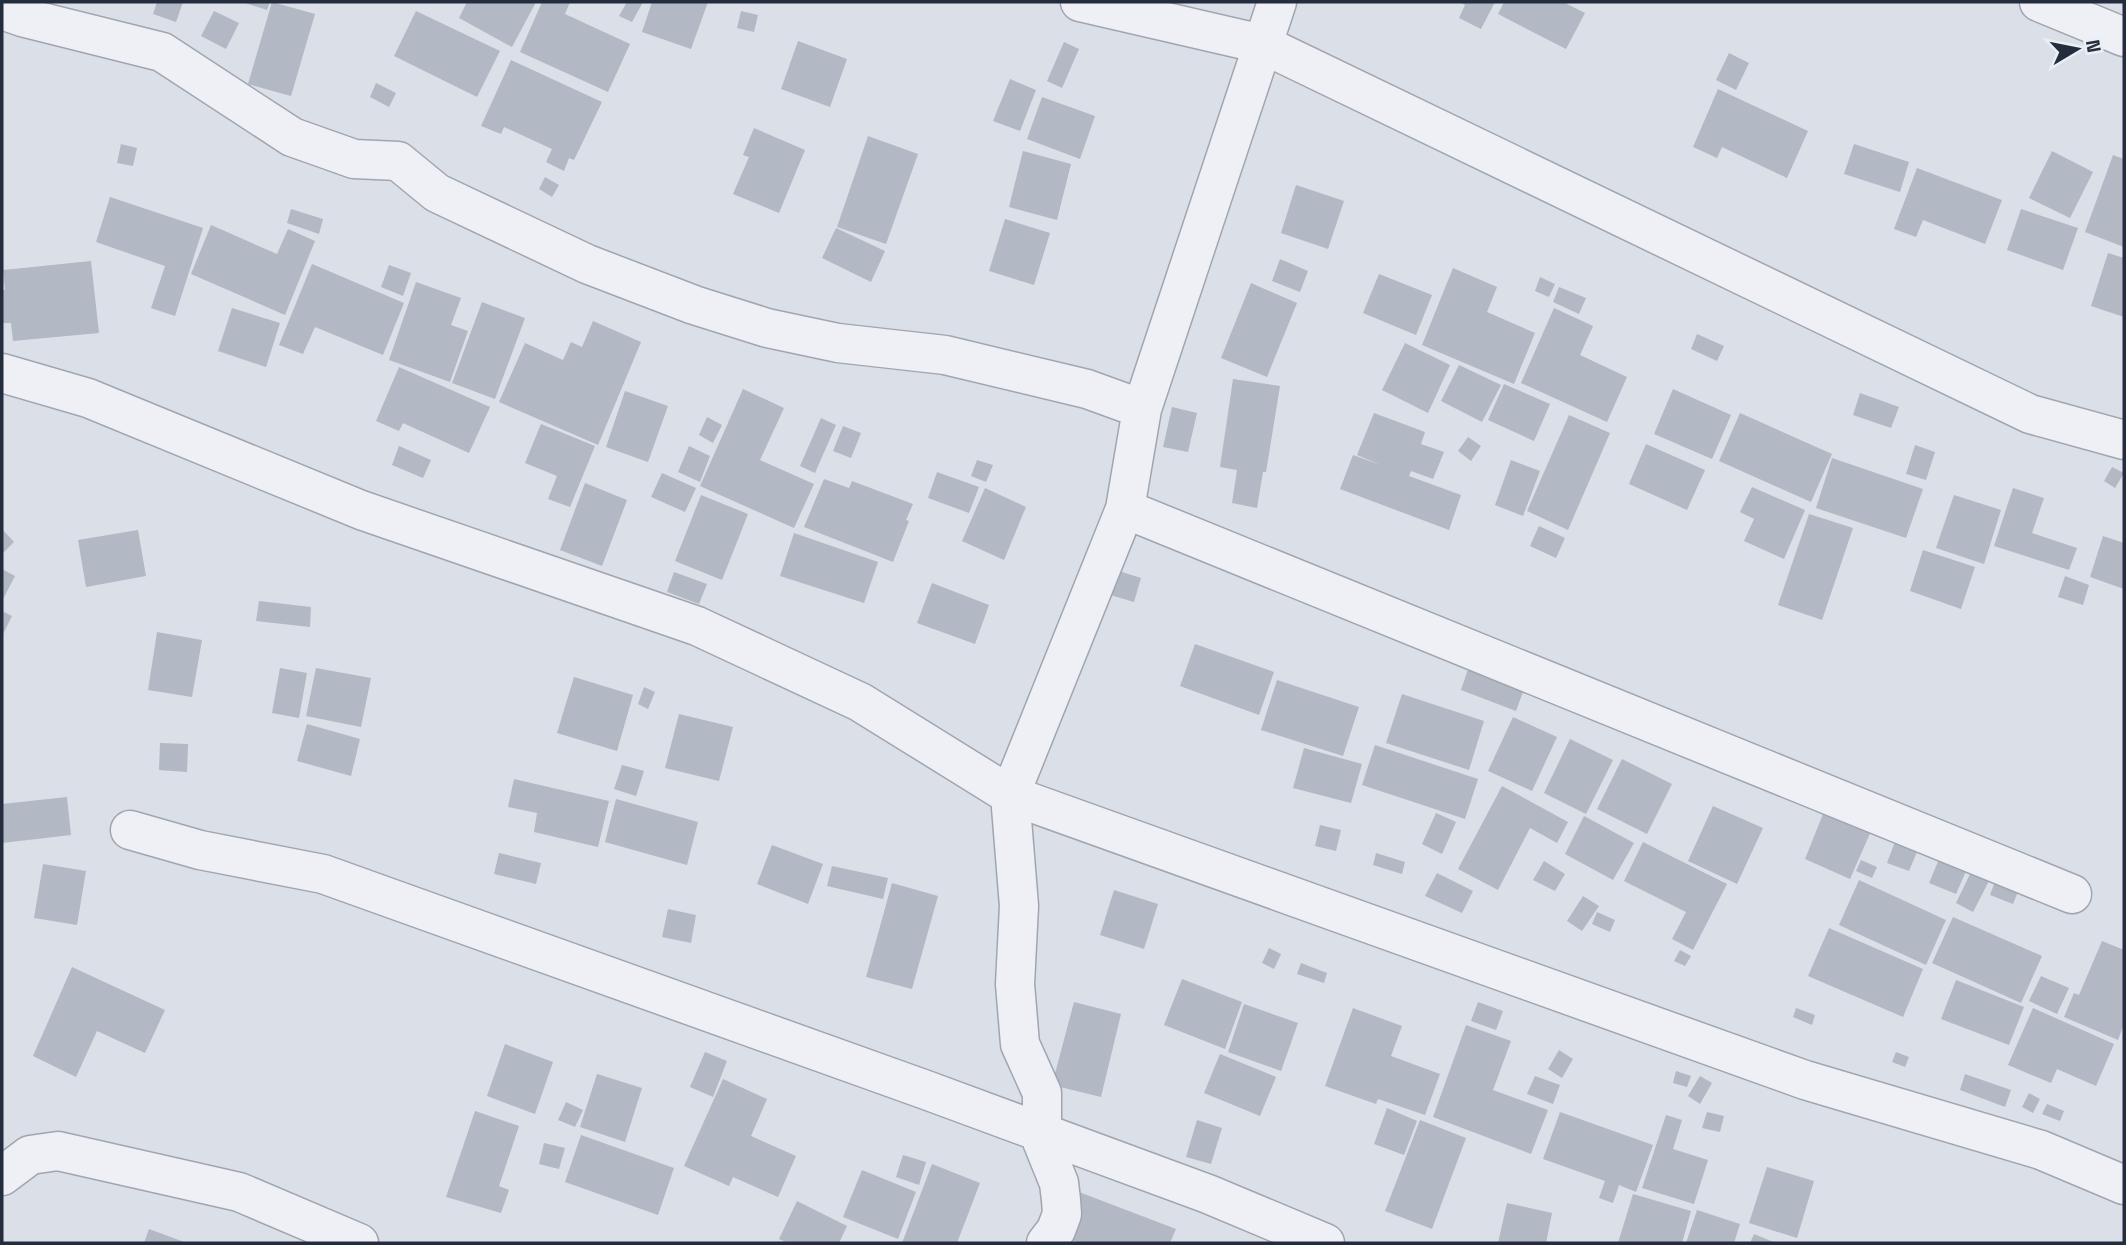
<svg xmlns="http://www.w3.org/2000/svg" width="2126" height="1245" font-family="'Space Grotesk',sans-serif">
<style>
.building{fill:#b2b8c4}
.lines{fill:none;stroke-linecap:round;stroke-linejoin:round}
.street-casing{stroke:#a0a6b1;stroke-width:41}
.street{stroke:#eef0f5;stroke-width:38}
</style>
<rect width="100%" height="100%" fill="#dbdfe7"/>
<path class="building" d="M157 2H183L176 22 153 14Z
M242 2H270L267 10Z
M272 2 315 14 291 96 248 84Z
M467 2H531L535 4 512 47 459 18Z
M542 2H570L565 14 630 44 608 92 520 52Z
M627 2H643L632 22 619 16Z
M652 2H708L691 49 642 32Z
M1459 2H1495L1481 29 1459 18 1465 5Z
M1504 2H1563L1585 13 1566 49 1498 14Z
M214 11 239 23 226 49 201 36Z
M416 11 500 51 477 97 394 56Z
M741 11 758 15 754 32 737 28Z
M798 41 847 59 830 107 781 89Z
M1064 42 1079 49 1062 88 1047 81Z
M1729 53 1749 63 1736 90 1716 80Z
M511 60 602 102 574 160 569 158 564 171 546 162 552 149 504 127 501 134 481 126Z
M1010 79 1036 90 1020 131 993 121Z
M376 83 396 93 389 107 370 97Z
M1718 89 1808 131 1787 178 1722 147 1717 158 1693 147Z
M1042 97 1095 116 1080 159 1027 139Z
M754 128 805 150 779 213 733 194 749 157 743 155Z
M868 136 918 154 886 244 837 227Z
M121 144 137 148 133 166 117 163Z
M1854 144 1909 162 1900 192 1844 174Z
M1023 151 1071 164 1057 220 1009 207Z
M2052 151 2093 172 2070 218 2029 198Z
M2113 155 2124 159V247L2085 232Z
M1917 168 2002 200 1985 244 1923 220 1916 237 1894 229Z
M545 177 559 185 552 197 539 189Z
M1296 185 1344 201 1328 249 1281 233Z
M110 197 203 228 175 316 151 308 165 266 96 242Z
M291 209 323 219 319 234 287 223Z
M2021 209 2078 228 2063 270 2007 250Z
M1005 219 1050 233 1034 285 989 271Z
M211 225 277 254 288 229 315 241 285 315 191 274Z
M836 228 885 251 871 282 822 258Z
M2108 253 2124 258V317L2091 306Z
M1280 259 1308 271 1300 292 1272 281Z
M91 261 99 333 13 341 11 323H2V290H5L3 270Z
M312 264 404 303 383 355 315 327 303 354 279 345Z
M389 265 411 273 403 296 381 287Z
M1453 268 1497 287 1487 312 1535 333 1514 384 1422 345Z
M1379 274 1432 295 1416 335 1363 313Z
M1540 277 1555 284 1549 297 1535 291Z
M416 282 461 298 451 325 468 331 450 382 389 360Z
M1251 283 1297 303 1267 377 1221 358Z
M1559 287 1586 298 1579 314 1553 302Z
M482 302 525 318 495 399 452 383Z
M232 308 280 323 266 367 218 351Z
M1554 308 1593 326 1580 355 1627 377 1607 422 1521 383Z
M593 321 641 342 598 445 499 402 525 343 563 360 571 342 582 347Z
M1697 334 1724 346 1717 361 1691 349Z
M1405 343 1450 365 1428 413 1382 390Z
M1459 365 1501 385 1482 422 1441 401Z
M399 367 490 407 469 453 403 423 399 431 376 421Z
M1233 379 1280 386 1266 472H1263L1257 508 1232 503 1237 470 1220 467Z
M1504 384 1550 404 1534 441 1488 420Z
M743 389 784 408 760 460 814 484 794 528 700 486Z
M1673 389 1731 415 1712 459 1654 434Z
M625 391 668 406 648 462 606 447Z
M1860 393 1899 407 1891 428 1853 415Z
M1172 407 1197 413 1188 452 1163 447Z
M1374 413 1425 432 1421 444 1444 452 1433 479 1411 471 1409 476 1461 495 1449 530 1340 489 1353 455 1381 465 1357 455Z
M1740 413 1832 454 1811 502 1719 461Z
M1569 415 1610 433 1568 530 1527 511Z
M707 417 722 425 713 443 699 435Z
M821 418 836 425 815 473 800 466Z
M541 424 595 446 570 507 548 499 557 476 525 463Z
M843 426 861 433 851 458 833 451Z
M1468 437 1481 446 1471 461 1458 451Z
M1646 444 1705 470 1687 510 1629 484Z
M1915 445 1935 452 1926 480 1906 474Z
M399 446 431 460 423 478 392 465Z
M689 446 710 456 700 482 678 472Z
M1832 458 1923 489 1906 538 1816 508Z
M977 460 993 465 986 482 971 476Z
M1511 460 1540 471 1523 516 1495 505Z
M2112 467 2124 473 2115 488 2104 481Z
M937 472 979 487 969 513 928 498Z
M662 473 696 488 685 512 651 497Z
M824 479 849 488 852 481 913 504 906 520 909 521 893 562 804 527Z
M585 483 627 500 602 566 560 550Z
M1752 487 1805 510 1784 559 1744 541 1754 519 1740 512Z
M985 488 1026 507 1004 560 962 541Z
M2013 488 2044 498 2032 533 2077 548 2069 570 1994 546Z
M701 495 748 514 722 580 675 561Z
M1954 495 2001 510 1984 564 1936 548Z
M1809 514 1853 528 1822 620 1778 605Z
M1539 526 1565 538 1556 558 1530 546Z
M2 529 14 542 2 554Z
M138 530 146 576 86 587 78 540Z
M794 533 878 562 864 603 780 576Z
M2103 536 2124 543V589L2090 577Z
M1923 550 1975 567 1961 609 1910 591Z
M1100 565 1141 578 1134 602 1093 590Z
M2 569 15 576 2 601Z
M674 572 707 584 699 604 667 592Z
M2065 576 2089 585 2083 605 2058 597Z
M932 583 989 605 975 644 917 623Z
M259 601 311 607 310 627 256 621Z
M2 611 12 616 2 636Z
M157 632 202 640 192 697 148 690Z
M1195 644 1274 672 1259 715 1180 686Z
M280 668 307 673 299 718 272 713Z
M316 668 371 678 361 727 306 716Z
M1468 669 1524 689 1516 711 1461 690Z
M574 677 633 695 617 751 557 733Z
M1277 680 1359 707 1343 756 1261 730Z
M644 687 655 692 648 709 638 704Z
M1402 694 1484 721 1469 770 1386 743Z
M679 714 733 727 719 781 665 768Z
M1513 717 1557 737 1532 791 1488 771Z
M307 724 360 739 351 776 297 761Z
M1570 739 1613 760 1586 814 1544 793Z
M160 743 188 744 187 772 159 770Z
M1375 745 1478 779 1465 819 1362 785Z
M1304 748 1362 764 1351 803 1293 788Z
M1622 759 1672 784 1647 834 1597 809Z
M622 765 644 771 636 796 614 789Z
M514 779 609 801 598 847 534 832 537 813 508 807Z
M1502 786 1568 822 1557 843 1530 828 1498 890 1458 869Z
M67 797 71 835 2 843V804Z
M616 799 698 822 687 865 605 842Z
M1713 806 1763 828 1737 884 1688 861Z
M1825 809 1872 829 1850 879 1805 859Z
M1436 813 1456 822 1442 854 1422 844Z
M1584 816 1634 843 1613 880 1565 854Z
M1320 825 1341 830 1336 851 1315 846Z
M1899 831 1922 840 1909 871 1887 863Z
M1643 842 1727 884 1693 950 1672 939 1686 912 1624 881Z
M772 845 823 864 808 904 757 884Z
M499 853 541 863 536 884 494 874Z
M1376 853 1405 862 1402 874 1373 865Z
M1940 857 1967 869 1956 894 1929 883Z
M1861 860 1877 867 1872 878 1856 871Z
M1544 861 1565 874 1555 891 1533 880Z
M43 864 86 871 77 925 34 918Z
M832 866 888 878 883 899 827 886Z
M1971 872 1989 881 1973 912 1956 903Z
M1437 873 1473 891 1462 913 1425 896Z
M1996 879 2019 889 2013 904 1990 895Z
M1859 880 1946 920 1926 965 1839 925Z
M892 883 938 896 912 989 866 977Z
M1114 890 1158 904 1144 949 1100 935Z
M1583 896 1599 906 1582 931 1567 921Z
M668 909 696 915 691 943 662 937Z
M1597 912 1615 920 1610 932 1592 924Z
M1953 917 2042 956 2021 1003 1932 963Z
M1829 928 1923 969 1903 1017 1808 976Z
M2102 941 2124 950V1024L2118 1040 2064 1017 2074 993 2079 995Z
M1269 948 1281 954 1274 969 1262 963Z
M1680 950 1691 956 1685 966 1674 961Z
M1301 963 1327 973 1324 983 1297 974Z
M72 967 165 1010 145 1053 97 1031 76 1077 33 1056Z
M2041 976 2069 988 2057 1014 2029 1001Z
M1182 979 1242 1002 1225 1049 1164 1025Z
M1956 980 2024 1007 2009 1045 1941 1019Z
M1074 1002 1121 1014 1101 1097 1052 1085Z
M1478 1002 1503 1011 1496 1030 1471 1021Z
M1244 1004 1298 1023 1281 1071 1228 1052Z
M1353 1008 1402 1026 1391 1056 1440 1074 1425 1115 1378 1099 1376 1104 1325 1086Z
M1796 1008 1815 1015 1812 1025 1793 1017Z
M2033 1008 2114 1044 2096 1086 2057 1069 2051 1083 2008 1065Z
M1466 1025 1511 1041 1493 1090 1548 1110 1531 1154 1433 1117Z
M505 1044 553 1062 535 1114 487 1096Z
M1559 1050 1573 1059 1562 1078 1548 1069Z
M705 1052 727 1061 713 1097 690 1087Z
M1896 1052 1909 1057 1905 1067 1892 1062Z
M1220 1054 1276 1077 1260 1116 1204 1093Z
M1676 1071 1691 1076 1687 1087 1673 1083Z
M597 1074 642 1088 625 1142 580 1127Z
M1965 1074 2011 1090 2005 1107 1960 1090Z
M1535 1076 1560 1085 1553 1104 1527 1094Z
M1700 1076 1712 1083 1700 1104 1688 1096Z
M723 1079 767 1099 751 1136 796 1156 778 1197 733 1177 729 1186 684 1166Z
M2029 1093 2040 1099 2033 1113 2022 1107Z
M566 1102 583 1110 575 1127 558 1120Z
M2047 1104 2064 1111 2060 1121 2042 1114Z
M1387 1108 1417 1121 1404 1155 1374 1144Z
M475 1111 519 1126 499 1186 509 1190 501 1213 446 1197Z
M1560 1112 1653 1145 1636 1192 1619 1185 1613 1203 1599 1198 1605 1181 1543 1159Z
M1707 1112 1724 1116 1720 1132 1702 1128Z
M1666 1115 1682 1120 1673 1149 1708 1160 1694 1204 1642 1188Z
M1197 1120 1222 1128 1211 1164 1186 1157Z
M1420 1120 1466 1138 1432 1229 1385 1211Z
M581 1135 674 1168 658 1215 565 1182Z
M544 1143 565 1148 559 1169 539 1164Z
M903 1155 926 1162 919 1185 896 1177Z
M932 1164 980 1183 957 1243H902Z
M1767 1167 1814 1181 1797 1238 1749 1223Z
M862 1170 916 1192 898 1239 843 1217Z
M1079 1192 1176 1229 1170 1243H1080L1063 1237Z
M1633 1194 1691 1211 1682 1243H1618Z
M797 1201 847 1226 839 1243H788L779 1239Z
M1507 1203 1552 1213 1546 1243H1498Z
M1697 1210 1740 1224 1734 1243H1686Z
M149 1229 187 1243H144Z
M1754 1234 1776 1243H1750Z"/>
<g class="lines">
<g class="street-casing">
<path id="street" d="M1080 2 1262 44 2030 414 2124 440
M2039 2 2124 37
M2 10 22 17 162 52 292 137 354 159 398 161 437 193 587 264 694 305 767 328 838 343 945 355 1087 389 1142 409
M2 373 88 398 361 510 697 626 860 702 1010 795 1805 1080 2041 1150 2124 1185
M1125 509 2072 894
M130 830 200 850 323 874 926 1090 1208 1194 1325 1243
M2 1176 30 1155 58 1151 239 1192 359 1243
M1046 1243 1056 1230 1062 1214 1061 1200 1059 1183 1042 1141V1093L1020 1044 1015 984 1019 906 1010 795 1125 509 1142 409 1277 2"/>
</g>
<use href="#street" class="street"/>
</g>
<rect width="2126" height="1245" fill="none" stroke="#242d3e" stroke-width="7"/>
<g transform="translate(2077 49) rotate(80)" stroke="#eaeef5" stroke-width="5" paint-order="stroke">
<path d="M0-5L12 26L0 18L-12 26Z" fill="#242d3e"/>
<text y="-10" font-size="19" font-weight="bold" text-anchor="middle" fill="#242d3e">N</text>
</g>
</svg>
